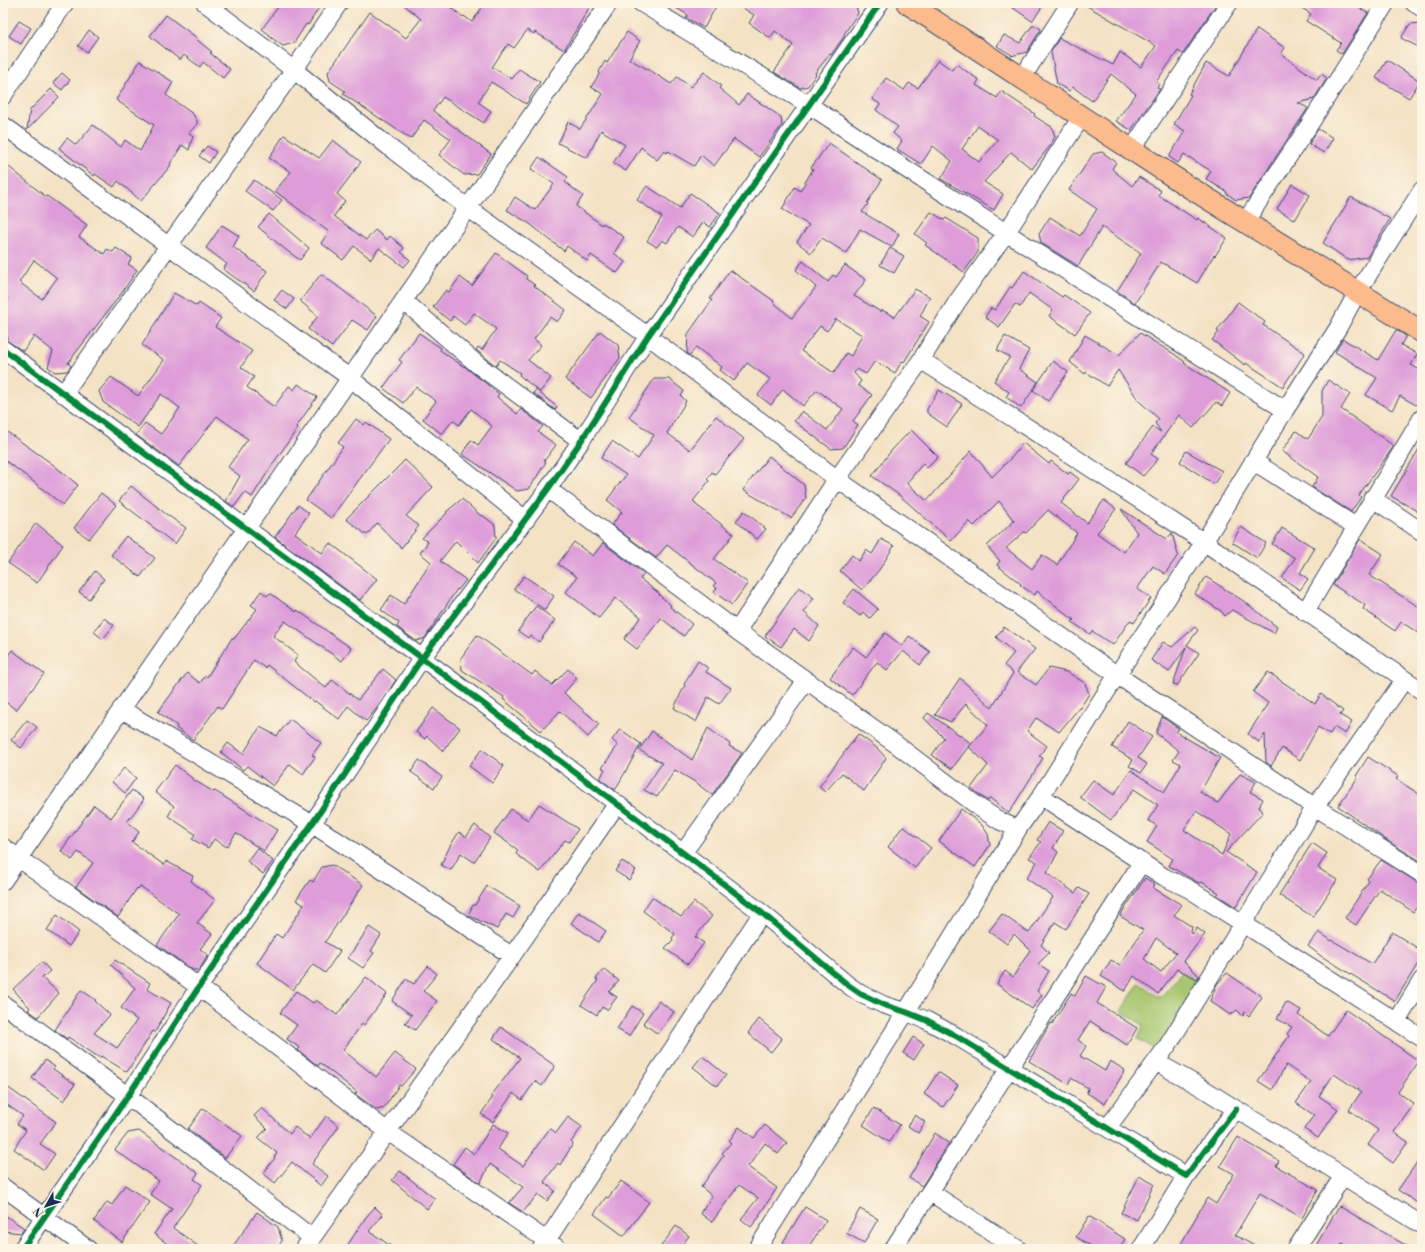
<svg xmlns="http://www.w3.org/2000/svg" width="1425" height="1252" font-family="'Libre Bodoni',serif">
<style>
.green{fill:#a6c66e;stroke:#607a66}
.building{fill:#de9dd9;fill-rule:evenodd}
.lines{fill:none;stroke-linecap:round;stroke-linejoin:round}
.minor-casing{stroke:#3c4a6d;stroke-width:19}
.major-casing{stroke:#3c4a6d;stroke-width:23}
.minor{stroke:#fff;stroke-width:17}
.major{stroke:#fbbb8d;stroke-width:21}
.cycleway-casing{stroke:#fcf5e5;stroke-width:8}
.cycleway{stroke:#00873e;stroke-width:6}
</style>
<rect width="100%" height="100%" fill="#fcf5e5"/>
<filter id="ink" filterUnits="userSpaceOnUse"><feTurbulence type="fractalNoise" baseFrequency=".025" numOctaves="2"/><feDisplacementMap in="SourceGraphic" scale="8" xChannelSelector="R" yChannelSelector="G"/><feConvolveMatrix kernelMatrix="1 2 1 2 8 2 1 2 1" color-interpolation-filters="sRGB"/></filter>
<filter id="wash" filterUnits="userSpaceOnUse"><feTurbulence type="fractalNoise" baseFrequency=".012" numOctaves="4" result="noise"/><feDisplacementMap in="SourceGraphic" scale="16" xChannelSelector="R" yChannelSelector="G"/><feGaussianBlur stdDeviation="0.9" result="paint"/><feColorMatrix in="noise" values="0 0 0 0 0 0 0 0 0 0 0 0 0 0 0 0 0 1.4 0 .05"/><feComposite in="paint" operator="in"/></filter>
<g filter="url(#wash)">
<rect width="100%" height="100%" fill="#f4e2c5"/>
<path class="green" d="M1182 971 1202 985 1158 1051 1138 1039 1143 1025 1121 1011 1139 983 1159 997 1162 996Z"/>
<g id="blocks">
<path class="building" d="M281 3H322L308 25 306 24 294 43 283 46 269 36 270 35 262 29Z
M402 3H446L463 17 464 16 472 22 485 3H592L564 50 535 32 534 34 527 30 514 48 508 44 492 67 512 79 519 69 540 82 526 104 491 82 478 102 491 111 484 123 443 97 433 111 491 154 477 174 464 175 439 155 451 139 424 120 411 139 343 94 345 91 330 81 328 72 370 12 406 38 421 19Z
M668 3H718L704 28 686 18 688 15Z
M735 3H855L858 13 844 34 845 35 831 55 830 54 815 73 816 74 808 86 800 88 774 72 793 45 775 31 770 38 749 23 754 15Z
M1006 3H1045L1032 21Z
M1082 3H1217L1183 54 1178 51 1156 82 1159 84 1157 88 1160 89 1131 130 1116 121 1136 94 1111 74 1092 101 1073 87 1070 91 1057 84 1051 52 1059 38 1113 65 1120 52 1141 67 1156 46Z
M1294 3H1350L1368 13 1342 54 1336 50 1341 43 1306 21 1311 14Z
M166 15 197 38 196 39 212 52 210 53 230 69 223 78 203 62 200 67 184 55 180 60 150 36Z
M19 21 31 28 21 44 9 36Z
M1422 23V49L1401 38 1410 24Z
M1032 26H1036L1041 29 1027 52 1011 56 1012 55 997 46 1004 35 1020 43Z
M1257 29 1285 48 1281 54 1317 80 1321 74 1327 78 1314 99 1298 103 1308 108 1249 198 1236 200 1226 193 1227 192 1206 179 1211 171 1184 154 1178 163 1169 157 1185 131 1174 124 1191 95 1189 94 1206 63 1229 76Z
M89 30 98 37 87 52 78 46Z
M627 32 640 41 629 59 651 71 671 84 677 77 691 87 704 72 721 86 719 88 739 105 747 94 781 117 782 125 759 157 734 139 714 166 701 155 694 166 668 151 667 153 664 151 657 160 641 147 626 171 613 163 625 145 601 130 587 158 558 143 568 122 580 129 603 94 591 87 600 73 599 72 605 61 607 63Z
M938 60 952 70 956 64 979 80 976 85 997 98 1001 91 1035 114 1034 116 1052 127 1055 137 1049 147 1032 169 1011 152 984 182 1003 194 994 210 941 179 952 161 933 146 921 164 897 149 902 141 893 133 898 127 876 110 880 104 872 99 886 78 904 90 909 83 918 88ZM978 126 998 140 979 162 962 149Z
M1387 60 1420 81 1409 98 1376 78Z
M140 61 173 82 166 95 193 114 197 121V124L189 133 193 136 189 150 182 145 170 164 171 165 141 201 118 181 114 187 95 174 94 176 59 148 67 138 76 145 93 125 121 147 125 140 140 151 154 125 116 100Z
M62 73 70 80 62 90 53 83Z
M51 89 59 97 27 130 30 110Z
M1318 129 1333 138 1324 153 1309 144Z
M284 135 319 158 333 140 361 162 337 194 345 201 334 216 366 240 375 230 387 240 390 236 404 248 401 252 410 260 404 267 379 248 371 259 354 246 343 260 321 243 329 232 275 191 291 172 269 158Z
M829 143 882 180 867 203 868 204 862 212 899 234 892 247 860 229 846 253 822 238 811 253 797 242 809 225 782 209 795 187 800 191 813 169 811 168Z
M207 146 216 152 209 163 199 156Z
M1102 152 1116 162 1112 169 1132 186 1139 177 1161 191 1158 195 1197 220 1198 218 1227 238 1215 256 1214 255 1197 283 1161 262 1135 303 1117 291 1141 253 1102 227 1078 266 1041 243 1039 234 1050 217 1080 236 1097 209 1069 190 1093 154Z
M539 157 568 177 565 182 583 196 576 206 602 225 603 223 624 237 614 253 625 262 617 273 591 255 587 261 567 246 564 251 530 224 507 210 515 197 535 210 554 184 531 169Z
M9 167 46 197 47 196 87 225 79 237 104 254 107 249 113 252 116 248 132 258 128 264 137 270 123 291 68 363 71 366 67 371 55 372 48 367 53 351 34 336 23 351 6 340 8 337 3 334V306L8 299 3 295V174ZM34 260 57 278 42 299 19 282Z
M254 180 282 200 273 211 245 191Z
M1292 184 1310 195 1295 220 1277 209Z
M647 186 680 208 690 193 720 213 710 227 703 222 693 237 678 227 667 243 662 240 657 247 647 241 662 217 637 200Z
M1351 197 1390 219 1367 257 1348 260 1323 243Z
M931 212 944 220 946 218 978 238V252L964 272 925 245 927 243 915 234Z
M269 214 309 248 300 260 286 250 258 227Z
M222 225 239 236 233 247 267 271 254 291 223 269 227 264 206 248Z
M890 248 904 256 894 273 880 265Z
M496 253 527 276 526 279 535 285 534 286 566 310 557 322 550 317 534 339 541 345 528 360 551 378 540 392 519 375 520 373 500 360 496 366 476 350 478 347 482 350 496 329 474 313 465 325 453 316 450 321 433 307 446 290 449 292 460 277 472 286Z
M803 261 828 282 833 275 836 277 845 265 866 280 854 296 881 312 882 310 895 317 915 289 930 297 920 316 929 322 904 362 902 361 895 373 875 361 866 374 857 369 854 373 861 381 858 385 872 395 853 421 858 425 843 448 831 449 794 421 802 411 827 430 843 409 817 390 803 406 783 389 771 405 758 395 770 379 747 363 734 381 720 370 722 367 696 347 690 355 687 353 688 334 712 300 710 299 730 270 774 301 773 302 792 318 816 287 796 270ZM836 319 862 335 851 356 846 353 834 373 801 351 820 326 827 331Z
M1024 271 1062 297 1064 295 1090 313 1075 334 1049 316 1053 310 1029 293 1020 307 1015 304 999 327 985 317 991 308 995 310 1010 287 1012 288Z
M321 274 377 316 368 330 352 320 332 347 308 329 318 316 300 301Z
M282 290 294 299 287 309 274 300Z
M174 293 197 306 199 303 221 318 215 327 252 351 241 367 254 377 247 387 274 407 289 386 294 390 298 384 317 397 296 427 298 428 274 462 252 497 245 492 234 507 226 501 240 476 228 467 248 439 242 435V434L217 416 179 466 136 435 145 423 161 434 180 408 161 394 138 427 103 402 99 391 111 377 138 396 164 360 142 345Z
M1238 302 1265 322 1263 325 1305 353 1283 387 1246 363 1245 365 1212 340 1219 332 1217 331Z
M1396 330 1406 336 1401 345 1417 354 1411 365 1422 371V395L1416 405 1400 396 1392 410 1366 395 1377 378 1335 352 1343 339 1378 360Z
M600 331 618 345 620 358 591 398 565 379Z
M419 333 441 348 440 350 464 367V366L499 394 497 397 517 414 521 409 543 426 538 432 556 445 544 461 546 462 529 489 517 491 462 454 471 440 478 445 492 426 471 409 459 425 453 420 442 434 423 419 436 401 416 387 403 403 383 388 402 362 399 360Z
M1140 333 1174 354 1185 362 1184 363 1230 393 1222 406 1216 402 1193 428 1179 415 1151 454 1158 459 1143 476 1126 463 1153 427 1161 432 1155 423 1159 419 1139 401 1118 370 1107 386 1086 372 1085 374 1070 362 1085 335 1119 355Z
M1005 336 1029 350 1019 369 1038 382 1021 408 1006 397 1009 392 994 381 1010 357 997 350Z
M1053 361 1068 372 1048 401 1033 390Z
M654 379H669L684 391 681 396 686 401 667 433 690 450 716 416 744 439 715 474 712 472 707 479 709 481 693 501 696 503 695 504 734 534 714 559 748 583 732 605 714 592 717 588 713 586 716 583 667 545 656 558 612 525 622 512 607 500 626 475 601 458 612 441 638 459 654 435 629 417Z
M1328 380 1350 394 1341 409 1394 446 1359 495 1361 497 1351 512 1312 487 1318 477 1282 451 1296 431 1308 439 1322 417V391Z
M536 390 557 407 555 410 533 393Z
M939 390 962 404 947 427 927 413V409Z
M356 419 364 425 366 422 389 439 331 518 306 500 343 447 338 443Z
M3 429 51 463 78 485 63 505 25 475 3 459Z
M911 430 938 457 927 468 923 463 907 483 927 501 971 451 992 477 1013 456 1023 443 1049 464 1051 461 1068 474 1070 472 1079 479 1061 503 1087 523 1104 500 1116 509 1097 533 1120 550V549L1124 552 1137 533 1121 509 1167 539 1172 533 1178 555 1165 574 1153 566 1137 589 1151 598 1134 623 1130 620 1113 645 1092 631 1090 634 1072 622 1074 620 1037 591 1035 595 1020 585 1021 584 997 565 1000 561 987 546 1014 521 999 501 974 526 969 521 951 541 899 495 872 476 891 451ZM1048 510 1077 533 1057 565 1042 555 1032 569 1006 548 1024 532 1026 533Z
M1422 444V514L1391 496Z
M1186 451 1222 471 1214 484 1180 462Z
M769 456 804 485 806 498 791 518 743 490Z
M405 460 433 487 406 516 419 526 401 548 377 523 367 535 346 519Z
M131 486 166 514 186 528 175 544 119 501Z
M101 493 116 505 89 539 74 528Z
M462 499 481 516 482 515 495 525 496 538 478 563 456 541 440 561 466 580 458 590 457 589 425 638 416 641 397 627 399 623 381 610 391 595 404 604 431 562 420 553 428 542 422 538 447 513 446 512Z
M298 505 309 513 295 533 322 553 330 543 377 579 360 600 275 537Z
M744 511 766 529 757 539 736 521Z
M36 523 63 545 37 583 8 563Z
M1241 527 1266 543 1257 558 1232 542Z
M1282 528 1315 548 1300 573 1308 579 1300 590 1282 578 1295 558 1272 544Z
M126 536 155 558 140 577 111 555Z
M881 539 894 546 879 570 862 590 840 571 852 555 859 561 866 550 872 554Z
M1360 539 1383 554 1369 575 1422 609V635L1401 622 1395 631 1363 609 1365 605 1333 585Z
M574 542 593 556 603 543 644 574 640 579 660 594 659 595 671 605 670 607 692 624 684 636 661 618 637 649 624 639 641 617 615 598 599 618 566 592 577 577 558 564Z
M95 571 104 579 89 599 79 592Z
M524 576 554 596 545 610 514 589Z
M1206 577 1245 602 1277 627 1274 633 1232 610 1225 616 1221 611 1195 594Z
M799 587 814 598 804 612 819 626 809 641 794 629 781 647 765 636Z
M854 589 878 609 870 618 863 612 860 616 843 603Z
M261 591 267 596 270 593 296 612 297 610 351 648 342 661 285 621 273 636 298 655 294 662 326 688 332 680 358 700 383 669 396 680 377 708 366 721 348 706 339 719 315 701 314 702 267 665 265 668 254 660 222 709 218 706 193 740 176 728 177 726 158 712 187 673 200 683 205 676 207 677 232 638 234 639 257 609 251 605Z
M536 606 555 620 539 642 530 635 528 638 518 631Z
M104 618 114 625 103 639 94 632Z
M1004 627 1035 649 1017 672 1036 685 1049 668 1067 672 1085 683 1089 694 1080 708H1079L1059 732 1036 718 1027 731 1047 746 1039 756 1043 758 1009 813 990 798 988 801 971 788 988 765 969 747 988 725 966 704 951 722 935 715 960 678 992 708 1013 673 1004 665 1014 653 996 637Z
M1195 627 1198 630 1187 645 1199 653 1177 686 1173 684 1186 647 1169 672 1151 660 1163 642 1172 647Z
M885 633 902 646 909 636 930 652 920 665 903 651 887 670 877 662 852 695 830 678 853 647 866 657Z
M477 635 532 675 535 671 552 685 568 669 577 678 564 693 599 724 588 737 560 711 541 731 503 699 504 697 462 670 461 658Z
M12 650 44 674 16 710 3 700V662Z
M698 661 708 668 706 672 731 688 719 704 708 697 696 722 674 708 685 685 684 684Z
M1268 672 1315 704 1321 694 1343 711 1340 715 1352 722 1345 734 1334 727 1330 734 1318 727 1300 760 1282 748 1271 766 1266 762 1265 734 1259 742 1248 734 1268 703 1253 692Z
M433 708 460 728 443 751 427 736 425 739 416 732Z
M928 713 971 743 952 769 932 755 944 738 924 718Z
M1162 717 1179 729 1176 732 1220 758 1200 792 1218 803 1240 774 1256 782 1250 792 1263 799 1259 807 1263 812 1226 852 1257 872 1236 907 1217 895 1219 893 1202 882 1199 883 1169 866 1173 859 1147 842 1157 826 1148 820 1158 805 1134 789 1111 820 1080 797 1093 780 1114 795 1131 770 1164 792 1181 764 1173 760 1179 751 1156 733ZM1196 811 1231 834 1222 855 1184 830Z
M290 719 321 743 312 755 315 757 303 774 290 764 273 786 247 766 243 770 221 752 228 743 243 754 260 727 277 736Z
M27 720 37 727 21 748 11 740Z
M1128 721 1152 737 1138 758 1147 764 1141 773 1129 766 1133 760 1112 747Z
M708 728 730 744 729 746 742 753 712 795 700 786V785L675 770 657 797 644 790 662 763 639 750 652 731 692 760Z
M620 729 641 744 615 790 600 779 605 769 602 768 618 745 612 740Z
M858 734 877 748 886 758 864 791 842 773 825 792 819 787Z
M482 749 504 766 492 783 469 766Z
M1368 757 1398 776 1396 779 1422 796V862L1392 844 1338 806 1358 777 1356 776Z
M419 760 442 777 434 788 411 772Z
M175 765 192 778V779L214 792 215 791 277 830 264 851 236 833 227 847 214 839 208 848 192 839 195 834 168 816 174 806 155 792Z
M124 768 136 778 125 793 112 782Z
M132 790 144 799 127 822 139 832 132 842 164 865 166 861 193 876 191 881 215 900 197 923 212 934 200 949 208 955 199 970H193L157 945 179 914 140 886 138 889 137 888 118 917 76 887 93 863 78 852 72 860 61 851 94 805 111 818Z
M539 804 578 829 569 842 565 840 540 872 516 854 518 850 494 833 511 809 528 820Z
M961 809 981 824 988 834 990 845 975 867 939 841Z
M1048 822 1063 831 1053 848 1058 852 1047 873 1075 893 1079 888 1089 894 1066 929 1055 922 1041 945 1049 953 1038 964 1049 971 1037 991 1042 995 1032 1009 997 984 1005 971 1013 977 1030 950 1014 934 1007 944 989 931 1002 914 1029 933 1053 897 1026 878 1037 862 1029 858 1041 842 1037 840Z
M475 825 490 838 474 862 461 853 451 870 441 865 450 846 459 832 466 837Z
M903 826 931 848 915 868 888 847Z
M1312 843 1327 853 1318 868 1337 880 1313 917 1279 895Z
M257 848 273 861 263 874 247 861Z
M1381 860 1417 882 1422 884V900L1413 912 1380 889 1356 925 1345 918 1369 881 1367 879Z
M622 861 636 870 629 880 615 871Z
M332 865 363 885 325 942 340 951 325 973 313 964 293 990 257 963 276 934 282 938 304 905 296 900 310 880 313 882 322 867Z
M1145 878 1155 884 1153 888 1182 905 1174 915 1192 927 1191 932 1192 934 1197 928 1205 934 1184 961 1199 976 1197 979 1177 969 1158 994 1134 976 1125 991 1101 976 1111 960 1120 965 1143 930 1120 916ZM1156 938 1176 953 1161 972 1144 959Z
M487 886 520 906 513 918 506 914 497 929 468 915 473 905H475Z
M652 897 681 917 694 902 712 916 695 937 704 943 688 964 671 953 665 948 673 940 672 938 675 934 643 911Z
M579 912 606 931 598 942 571 923Z
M57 915 79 932 69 946 47 930Z
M369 927 381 935 371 951 374 953 363 968 348 958Z
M1319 932 1332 941V940L1372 964 1392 932 1422 951V957L1395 1001 1321 956 1308 946Z
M115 960 150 983 147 989 171 1003 155 1032 153 1031 127 1072 101 1056 100 1058 68 1037 67 1039 55 1030 81 990 96 1000 95 1001 110 1015 94 1033 117 1048 137 1020 121 1008 135 988 111 965Z
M42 962 50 971 42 978 59 993 38 1017 28 1010 30 1008 13 989Z
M428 966 437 974 423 991 437 1001 415 1030 405 1023 412 1015 392 1001 406 979 414 984Z
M604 969 619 981 609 992 617 997 607 1010 602 1007 597 1015 581 1005 598 980 596 979Z
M1227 973 1262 997 1249 1016 1245 1012 1243 1016 1237 1010 1230 1015 1210 1001 1217 984Z
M1086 976 1106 987 1097 1003 1137 1028 1127 1045 1090 1021 1078 1040 1086 1046 1080 1056 1105 1071 1110 1061 1125 1070 1105 1104 1087 1093 1088 1088 1071 1078 1068 1084 1029 1061 1039 1044H1038L1051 1023 1052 1024 1071 993 1075 996Z
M366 977 387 994 364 1025 362 1024 343 1050 376 1077 395 1053 416 1069 401 1086 399 1085 384 1108 377 1110 355 1094 357 1092 320 1063 318 1066 298 1050 300 1048 287 1039 297 1025 280 1013 296 991 313 1003 316 1000 337 1015Z
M659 1001 674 1012 658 1034 643 1023Z
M1286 1002 1301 1010 1298 1015 1328 1036 1346 1010 1419 1061 1398 1092 1414 1104 1394 1132 1408 1142 1393 1163 1368 1145 1378 1130 1349 1110 1361 1092 1334 1074 1319 1096 1338 1109 1318 1138 1304 1129 1314 1115 1296 1103 1311 1082 1286 1065 1272 1090 1258 1081 1289 1036 1287 1034 1292 1027 1277 1019Z
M632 1006 643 1013 629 1036 617 1029Z
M759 1019 782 1038 771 1052 748 1033Z
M501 1027 555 1066 542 1086 535 1081 522 1100 513 1093 493 1122 481 1114 493 1097 491 1096 520 1058 493 1039Z
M913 1037 924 1044 914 1060 903 1053Z
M702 1056 726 1075 717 1086 693 1067Z
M45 1060 55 1067 53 1069 75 1084 64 1101 32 1078Z
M938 1072 958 1085 943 1107 924 1094Z
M3 1084 56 1122 40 1144 55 1154 44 1170 14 1149 26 1130 17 1124 23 1116 3 1102Z
M203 1108 242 1136 225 1158 188 1129Z
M262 1108 290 1134 295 1127 310 1139 326 1116 339 1126 312 1164 328 1176 321 1186 292 1162 275 1183 263 1173 275 1158 274 1157 277 1153 258 1138 267 1128 254 1116Z
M874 1108 900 1125 889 1142 863 1125Z
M915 1115 925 1122 918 1133 908 1126Z
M568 1117 582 1127 571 1142 573 1144 560 1165 558 1163 544 1182 555 1191 547 1201 538 1194 523 1212 509 1203 523 1187 490 1164 480 1183 453 1164 465 1147 474 1154 493 1124 508 1133 498 1149 523 1166 550 1128 556 1133Z
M765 1125 787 1143 778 1154 765 1143 748 1167 777 1188 759 1215 760 1216 751 1227 741 1219 758 1198 739 1185 712 1222 700 1213 712 1196 701 1187 724 1155 722 1153 731 1143 729 1141 739 1127 754 1138Z
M139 1131 198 1173 194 1179 202 1185 173 1228 202 1249H174L154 1234 172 1209 150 1194 159 1181 115 1150 128 1133Z
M935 1133 949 1143 922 1186 909 1178Z
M1238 1137 1279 1161 1276 1166 1318 1190 1302 1218 1260 1193 1235 1235 1260 1249H1178L1207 1198 1216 1204 1234 1174 1220 1166Z
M1422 1155V1206L1398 1190Z
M400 1171 435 1199 427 1209 392 1180Z
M1139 1176 1154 1184 1137 1220 1121 1213Z
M621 1181 649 1202 624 1236 594 1214 606 1197 608 1198Z
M125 1185 150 1202 122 1242 94 1221 107 1202 112 1205Z
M1339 1206 1412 1249H1351L1342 1243 1339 1249H1314Z
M375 1207 383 1215 369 1231 395 1249H345L366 1217Z
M805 1207 826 1220 807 1249H793L783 1242Z
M860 1209 878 1219 864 1243 846 1233Z
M257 1212 278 1227 282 1241 276 1249H231Z
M3 1214 24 1228 21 1233 3 1231Z
M1089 1216 1125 1239 1119 1249H1096L1076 1237Z
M676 1226 689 1236 679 1249H659Z"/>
</g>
</g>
<g filter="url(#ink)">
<use href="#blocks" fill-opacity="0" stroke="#3c4a6d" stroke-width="1"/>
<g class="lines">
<g class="minor-casing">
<path id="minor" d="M205 3 294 70 394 151 468 208 648 336 837 479 1117 675 1315 807 1422 874
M641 3 809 105 906 169 1285 410
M1414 3 1422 8
M1022 78 1070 3
M3 96 65 3
M3 125 350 378 526 520
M1132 149 1229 3
M1245 222 1308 127 1386 3
M404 301 478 365 581 441
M3 349 422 658 683 853 762 913 848 985 861 994 884 1005 906 1012 926 1020 956 1036 1186 1176 1236 1109
M921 360 1060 448 1204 542 1422 691
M63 394 294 70 339 3
M1253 461 1355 526
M548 489 737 631 897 745 980 808 1000 821 1018 829
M1372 498 1422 532
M1305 612 1422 418
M737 631 837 479 921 360 957 302 1006 233 1082 116
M121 709 312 824 512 956
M1041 796 1164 877 1189 889 1422 1038
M3 847 199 987 387 1131 559 1249
M683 853 806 681
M3 881 609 3
M3 1004 128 1096 311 1237
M1397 1021 1422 980
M1156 1062 1199 1086 1422 1225
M1108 1127 1168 1045 1315 807 1404 680
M3 1187 88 1249
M930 1192 1018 1249
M22 1249 128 1096 199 987 312 824 422 658 548 489 581 441 648 336 880 3
M304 1249 512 956 617 804
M541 1249 762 913
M757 1249 906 1012 1018 829 1041 796 1117 675 1204 542 1285 410 1338 328 1358 291 1422 190
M893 1249 1142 862
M1141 1249 1186 1176
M1296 1249 1343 1176"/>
</g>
<g class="major-casing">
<path id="major" d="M907 3 1189 187 1422 332"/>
</g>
<use href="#minor" class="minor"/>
<use href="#major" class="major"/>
<g class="cycleway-casing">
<path id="cycleway" d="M3 349 422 658 683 853 762 913 848 985 861 994 884 1005 906 1012 926 1020 956 1036 1186 1176 1236 1109
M22 1249 128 1096 199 987 312 824 422 658 548 489 581 441 648 336 880 3"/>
</g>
<use href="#cycleway" class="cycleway"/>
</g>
</g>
<rect width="1425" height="1252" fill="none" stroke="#fcf5e5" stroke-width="16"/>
<g transform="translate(46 1206) rotate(231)" stroke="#fcf5e5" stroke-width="3" paint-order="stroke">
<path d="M0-3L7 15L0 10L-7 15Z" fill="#1b2f5e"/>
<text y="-6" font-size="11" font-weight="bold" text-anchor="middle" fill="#1b2f5e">N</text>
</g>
</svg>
